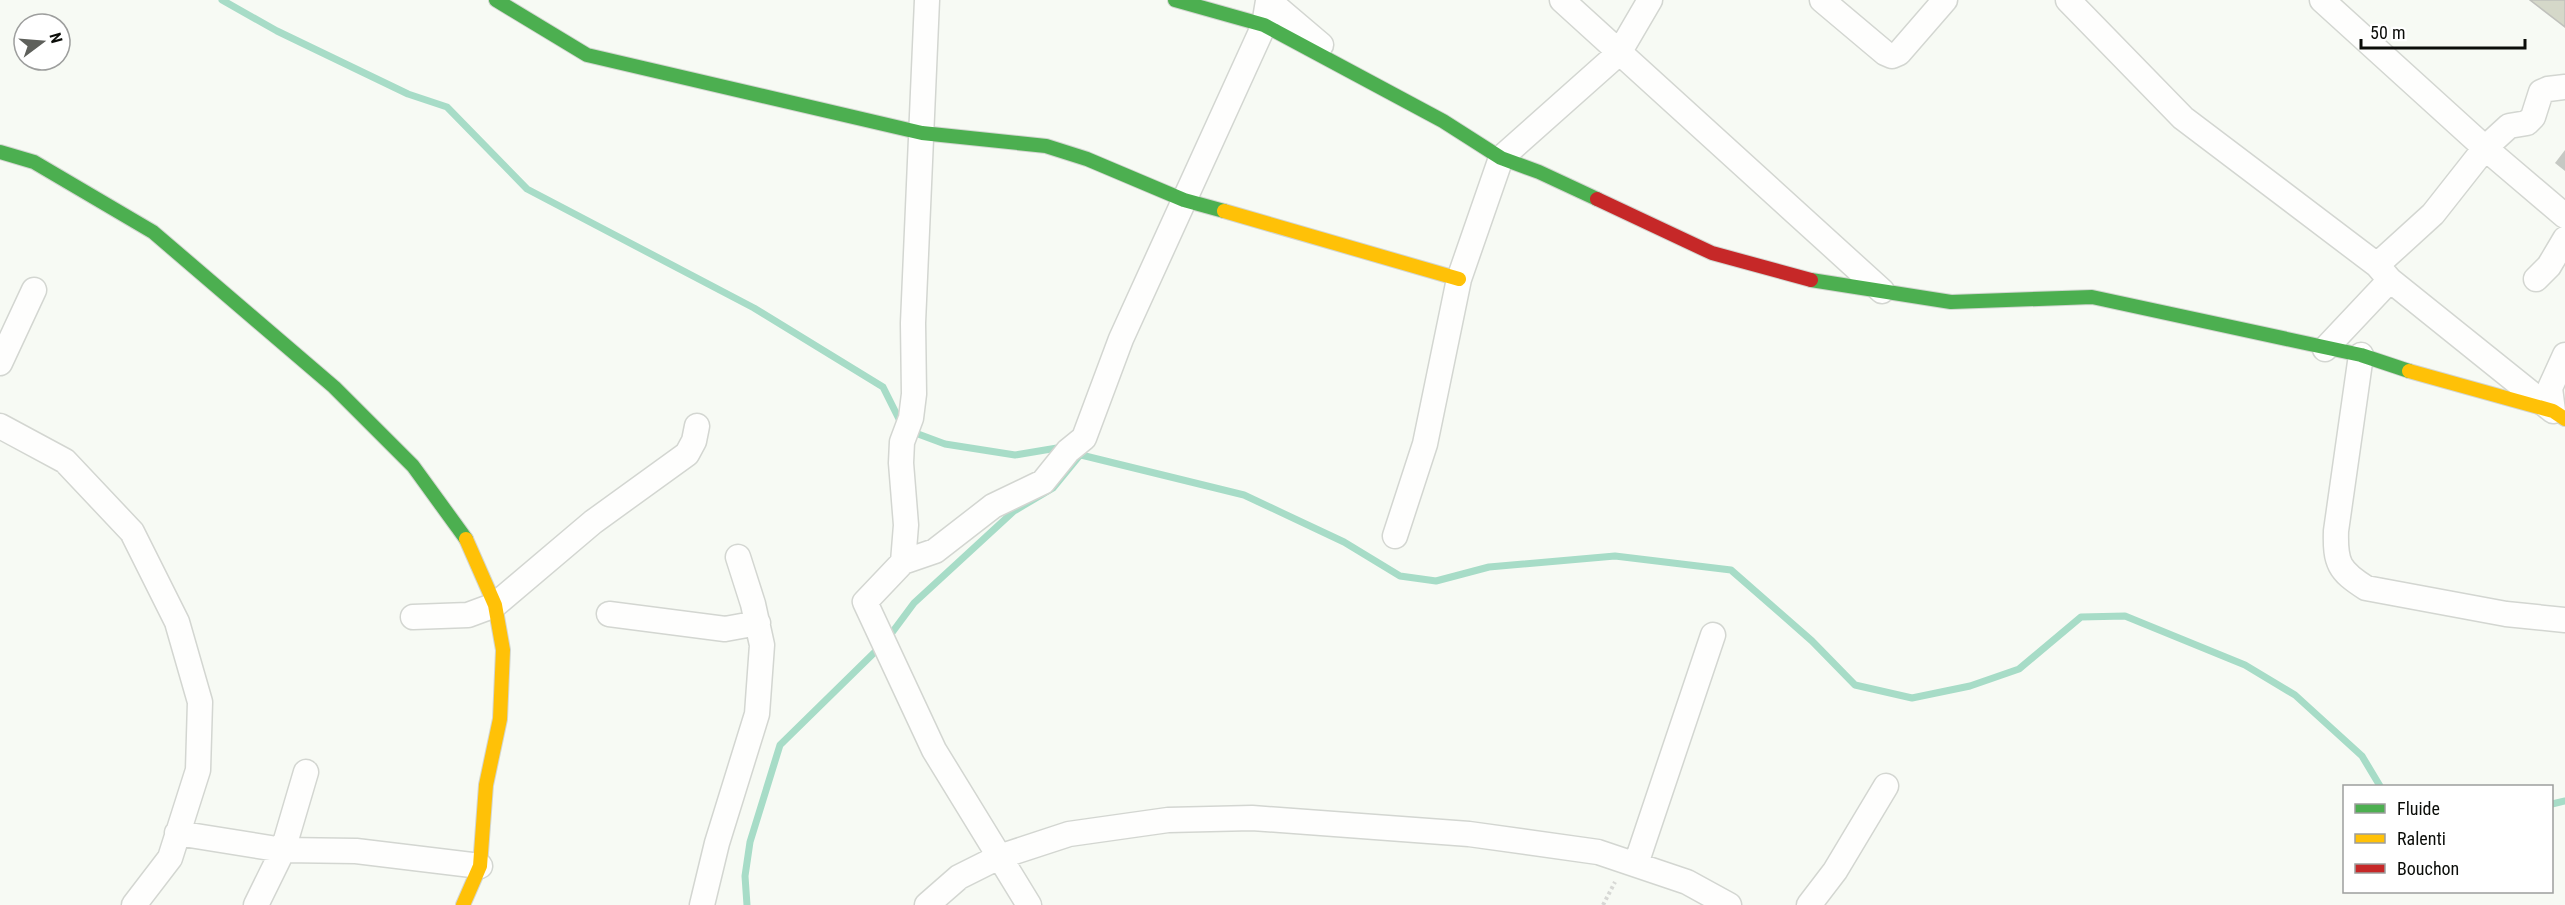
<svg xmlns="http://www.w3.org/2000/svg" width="2565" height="905" font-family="'Roboto Condensed',sans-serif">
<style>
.shadow{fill:#0003}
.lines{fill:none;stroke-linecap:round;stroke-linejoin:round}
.stream{stroke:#a7dcc7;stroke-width:7}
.building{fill:#d5d8c9;stroke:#c0c1bc;stroke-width:1.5}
.street-casing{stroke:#d3d6d1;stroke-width:27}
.fast-casing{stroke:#d3d6d1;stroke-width:16}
.slow-casing{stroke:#d3d6d1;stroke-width:16}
.jam-casing{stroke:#d3d6d1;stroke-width:16}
.path{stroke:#d7d8d5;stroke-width:4;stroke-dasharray:3 3;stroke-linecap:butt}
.street{stroke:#fefefd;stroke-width:24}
.fast{stroke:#4caf50;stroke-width:14}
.slow{stroke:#ffc107;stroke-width:14}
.jam{stroke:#c62828;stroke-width:14}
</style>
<rect width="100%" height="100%" fill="#f7faf4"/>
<path class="shadow" d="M2565 150V171L2555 163Z"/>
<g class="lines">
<path class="stream" d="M222 0 277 31 408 94 447 107 527 189 754 308 883 387 902 425
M910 431 945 444 1015 455 1057 448 1063 450
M1073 453 1244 495 1344 542 1400 576 1436 581 1489 567 1615 556 1731 570 1812 641 1855 685 1912 698 1970 686 2019 669 2081 617 2125 616 2245 665 2295 695 2362 756 2380 786
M888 638 914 603 1014 511 1053 488 1080 455
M2552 804 2565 801
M747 905 745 876 750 842 780 745 881 646"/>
</g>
<path class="building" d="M2530 0H2565V27Z"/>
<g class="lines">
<g class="street-casing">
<path id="street" d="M927 0 913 323 914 394 911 418 902 442 901 463 906 525 903 562 865 602 934 750 1029 905
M1268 0 1321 45
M1562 0 1882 291
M1822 0 1885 53 1892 56 1899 53 1945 0
M2068 0 2183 118 2377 265 2390 280 2553 411 2550 388 2565 355
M2322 0 2485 148 2565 216
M2377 265 2433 214 2485 148 2509 126 2527 123 2533 117 2541 92 2548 89 2565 87
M2536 279 2549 266 2565 239
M2325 349 2390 280
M2361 355 2336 531C2335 563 2339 571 2366 588L2506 614 2565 620
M0 363 34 290
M0 426 65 461 132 532 177 622 200 702 198 770 170 858 134 905
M1395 536 1425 444 1459 279 1501 158 1619 53 1650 0
M903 562 935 551 993 506 1043 482 1068 451 1084 438 1121 339 1264 25 1268 1
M609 614 725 629 758 623
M413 617 468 615 495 605 593 522 687 454 694 441 697 426
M177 833 283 850 356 851 480 866
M1636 864 1713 635
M256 905 283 850 306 772
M702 905 717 843 757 714 762 645 753 604 738 557
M927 905 959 877 999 857 1069 834 1168 820 1252 818 1469 834 1598 852 1687 882 1729 905
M1809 905 1835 871 1886 786"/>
</g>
<g class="fast-casing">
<path id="fast" d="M496 0 587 55 922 133 1046 146 1087 159 1184 200 1224 211
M1175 0 1264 25 1443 121 1501 158 1539 172 1597 199
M0 152 34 162 153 232 334 387 413 466 466 539
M1811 280 1951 302 2092 297 2361 355 2409 371"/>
</g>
<g class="slow-casing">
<path id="slow" d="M1224 211 1459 279
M2409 371 2553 411 2565 419
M463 905 480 866 486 785 500 719 503 650 495 605 466 539"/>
</g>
<g class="jam-casing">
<path id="jam" d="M1597 199 1712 253 1811 280"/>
</g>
<path class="path" d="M1603 905 1615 882"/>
<use href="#street" class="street"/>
<use href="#fast" class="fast"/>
<use href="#slow" class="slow"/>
<use href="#jam" class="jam"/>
</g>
<rect x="2343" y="785" width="210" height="108" fill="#ffffff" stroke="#9d9e9d" stroke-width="1.5"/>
<rect x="2355" y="804" width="30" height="9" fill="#4caf50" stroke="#9d9e9d" stroke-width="1.5"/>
<text x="2397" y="815" font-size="18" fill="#0b0d09">Fluide</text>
<rect x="2355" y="834" width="30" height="9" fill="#ffc107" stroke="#9d9e9d" stroke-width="1.5"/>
<text x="2397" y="845" font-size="18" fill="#0b0d09">Ralenti</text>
<rect x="2355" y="864" width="30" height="9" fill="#c62828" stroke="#9d9e9d" stroke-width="1.5"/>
<text x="2397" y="875" font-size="18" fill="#0b0d09">Bouchon</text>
<g transform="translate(42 42) rotate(74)"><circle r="28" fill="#ffffff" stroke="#9d9e9d" stroke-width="1.5"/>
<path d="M0-4.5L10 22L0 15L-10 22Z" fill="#5e605b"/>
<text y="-9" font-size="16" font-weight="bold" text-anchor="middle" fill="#0b0d09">N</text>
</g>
<path d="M2361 39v9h164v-9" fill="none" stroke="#0b0d09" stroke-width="3"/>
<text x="2370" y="39" font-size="18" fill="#0b0d09" stroke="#ffffff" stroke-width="4.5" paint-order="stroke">50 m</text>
</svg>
